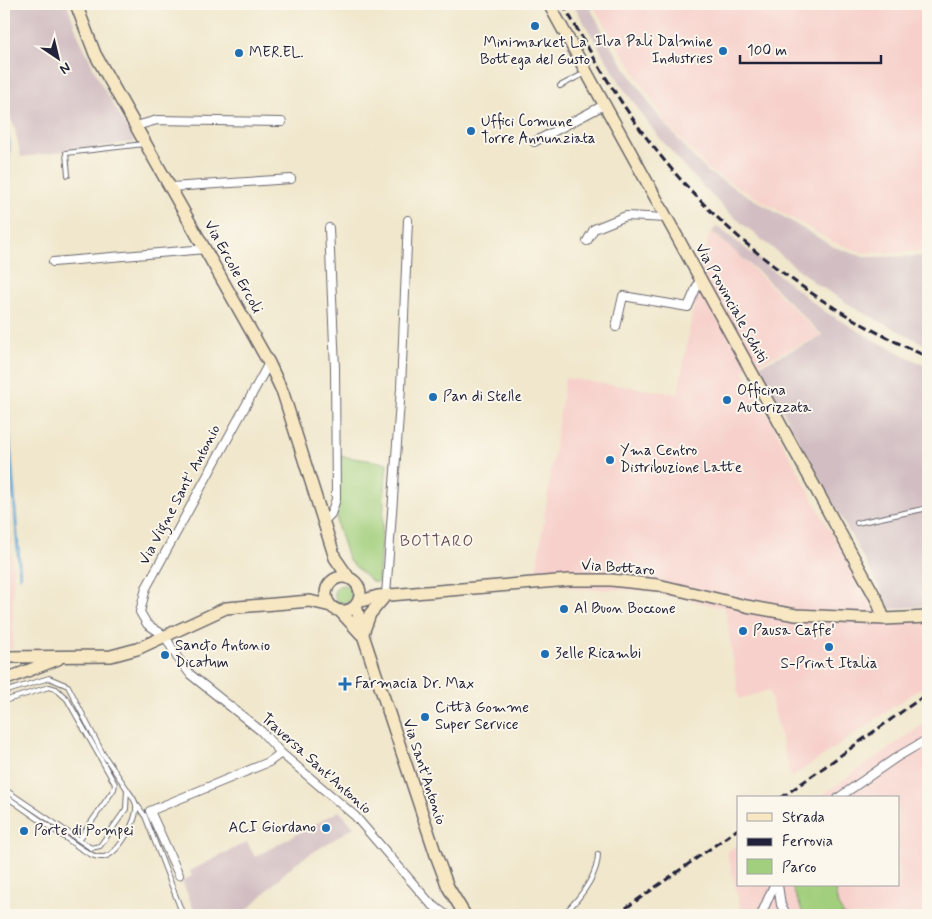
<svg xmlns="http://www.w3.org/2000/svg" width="932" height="919" font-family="Mynerve,sans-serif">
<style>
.built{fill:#f7d0cb}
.industrial{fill:#d2bec2}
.green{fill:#a2cf7d;stroke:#62785c}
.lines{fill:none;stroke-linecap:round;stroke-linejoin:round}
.stream{stroke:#62a6d7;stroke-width:3}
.lane-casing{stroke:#6a676e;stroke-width:6}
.street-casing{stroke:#6a676e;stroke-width:10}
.secondary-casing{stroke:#6a676e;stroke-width:14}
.lane{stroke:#fff;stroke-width:4}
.street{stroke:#fff;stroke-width:8}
.secondary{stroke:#f7e8c3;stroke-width:11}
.rail{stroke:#22223b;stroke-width:3;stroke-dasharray:8 4;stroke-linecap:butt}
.poi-dot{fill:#1f6fb2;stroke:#fbf7ec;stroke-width:2}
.labels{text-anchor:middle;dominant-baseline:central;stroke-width:4;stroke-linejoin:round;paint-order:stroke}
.poi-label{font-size:15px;fill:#22223b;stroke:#fbf7ec;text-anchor:start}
.street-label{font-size:15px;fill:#22223b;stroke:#fbf7ec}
.neighbourhood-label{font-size:16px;letter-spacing:1px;fill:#664d56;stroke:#fbf7ec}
</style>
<rect width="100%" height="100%" fill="#fbf7ec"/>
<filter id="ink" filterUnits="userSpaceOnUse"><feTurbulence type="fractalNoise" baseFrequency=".02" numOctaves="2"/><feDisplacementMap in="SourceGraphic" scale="10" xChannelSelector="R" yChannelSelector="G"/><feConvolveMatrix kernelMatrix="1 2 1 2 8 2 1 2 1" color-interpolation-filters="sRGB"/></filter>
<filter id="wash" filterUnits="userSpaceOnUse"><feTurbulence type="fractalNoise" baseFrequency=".0096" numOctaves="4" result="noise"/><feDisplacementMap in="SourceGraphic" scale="20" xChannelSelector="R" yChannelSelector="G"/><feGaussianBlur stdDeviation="1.12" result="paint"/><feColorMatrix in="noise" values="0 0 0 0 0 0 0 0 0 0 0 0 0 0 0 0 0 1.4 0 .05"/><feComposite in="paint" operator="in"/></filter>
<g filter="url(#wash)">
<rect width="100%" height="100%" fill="#f0e7cc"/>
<path class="built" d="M592 4H928V252L865 253 835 243 710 171 666 123Z
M710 232 733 249 821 336 743 370 875 613 928 612V683L791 778 769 690 739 699 725 608 644 590 576 589 536 573 565 378 678 394 695 298Z
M4 452 13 572V649H4Z
M928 721V915H742L727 852 738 844V885H898V798H818Z"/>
<path class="industrial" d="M4 4H67L78 35 100 82 135 142 21 157 15 129 4 101Z
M573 4H588L612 48 654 110 692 156 708 172 834 247 864 257 928 256V346L860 311 815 283 727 211 687 170 654 131 622 86Z
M717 226 824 311 874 340 928 367V606L888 609V603L758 366 823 336 760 273 712 232Z
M339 811 354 827 294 864 242 915H196L182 881 192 876 190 871 247 842 255 857Z"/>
<path class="green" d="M339 456 387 463 378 582H373L349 561 337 525Z
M334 594a9 9 0 1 1 18 0a9 9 0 1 1-18 0Z
M791 885H834L838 905 844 915H804Z"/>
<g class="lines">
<path class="stream" d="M4 127 9 142 4 326
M4 361 20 577"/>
</g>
</g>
<g filter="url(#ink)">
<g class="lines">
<g class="lane-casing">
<path id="lane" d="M560 86 585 73
M68 175 66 153 144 144
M857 523 928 508
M4 692 49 678 68 686 103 754 127 789 126 809 100 846 91 848 4 789
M4 701 49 687 56 689 67 699 115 784 114 789 79 840
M4 795 80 848C87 852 94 858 103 857 118 855 138 820 136 806 136 800 130 794 127 789
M137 805 145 816 183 915
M563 915C578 900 598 876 598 854"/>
</g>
<g class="street-casing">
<path id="street" d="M136 126 157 120 282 122
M534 142 604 105
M171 187 291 179
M587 241 594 229 626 216 667 218
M53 262 206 249
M616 327 623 296 688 307 700 279
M269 363 146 588 140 612 147 624 165 636 177 657 191 675 261 731 281 753 355 816 430 903 446 915
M324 521 331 514 336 499 335 368 329 228
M386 595 401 388 408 220
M838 798 897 757 928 739
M179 875 150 811 269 762 281 753
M778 885 781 905 787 915
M761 915 774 885"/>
</g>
<g class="secondary-casing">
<path id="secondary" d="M76 4 95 54 269 363 283 393 335 558 349 578
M549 4 877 600 884 619
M326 594a17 17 0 1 1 34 0a17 17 0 1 1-34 0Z
M358 602 378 596 569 580H611L658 585 746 606 796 615 884 619 928 617
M356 605 363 635 436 855 448 887 465 915
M340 611 361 634
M363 633 370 614 386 595
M4 657 111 656 137 649 226 608 310 601 331 606
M4 680 58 659"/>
</g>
<use href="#lane" class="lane"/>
<use href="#street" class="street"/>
<use href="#secondary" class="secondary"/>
<path class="rail" d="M563 4C590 52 618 101 652 145 724 238 821 310 928 357
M781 798 928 693
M616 915 738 829"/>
</g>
</g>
<g class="poi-dot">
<circle cx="535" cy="26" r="5"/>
<circle cx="723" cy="51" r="5"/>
<circle cx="239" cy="53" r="5"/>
<circle cx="471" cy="131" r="5"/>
<circle cx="433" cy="397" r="5"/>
<circle cx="727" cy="400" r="5"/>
<circle cx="610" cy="460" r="5"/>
<circle cx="564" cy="609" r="5"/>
<circle cx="743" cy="631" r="5"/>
<circle cx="829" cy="647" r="5"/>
<circle cx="545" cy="654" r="5"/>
<circle cx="165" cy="655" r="5"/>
<path d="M342.5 676.5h5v5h5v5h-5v5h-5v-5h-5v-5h5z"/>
<circle cx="425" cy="717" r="5"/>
<circle cx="326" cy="828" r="5"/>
<circle cx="24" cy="831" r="5"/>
</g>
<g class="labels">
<g class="poi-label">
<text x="713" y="42" text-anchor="end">Ilva Pali Dalmine<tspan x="713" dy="17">Industries</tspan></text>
<text x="535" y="43" text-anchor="middle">Minimarket La<tspan x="535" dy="17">Bottega del Gusto</tspan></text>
<text x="249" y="53">MER.EL.</text>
<text x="481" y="122">Uffici Comune<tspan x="481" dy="17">Torre Annunziata</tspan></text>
<text x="737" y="391">Officina<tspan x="737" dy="17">Autorizzata</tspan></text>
<text x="443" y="397">Pan di Stelle</text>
<text x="620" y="451">Yma Centro<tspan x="620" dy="17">Distribuzione Latte</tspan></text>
<text x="574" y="609">Al Buon Boccone</text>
<text x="753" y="631">Pausa Caffe'</text>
<text x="175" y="646">Sancto Antonio<tspan x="175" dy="17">Dicatum</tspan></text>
<text x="555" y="654">3elle Ricambi</text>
<text x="829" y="664" text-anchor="middle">S-Print Italia</text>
<text x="355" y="684">Farmacia Dr. Max</text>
<text x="435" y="708">Città Gomme<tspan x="435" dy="17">Super Service</tspan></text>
<text x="316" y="828" text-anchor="end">ACI Giordano</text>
<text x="34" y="831">Porte di Pompei</text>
</g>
<g class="street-label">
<text transform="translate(233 267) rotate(61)">Via Ercole Ercoli</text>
<text transform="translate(731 303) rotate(61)">Via Provinciale Schiti</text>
<text transform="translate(180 495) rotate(-62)">Via Vigne Sant' Antonio</text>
<text transform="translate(618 568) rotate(4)">Via Bottaro</text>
<text transform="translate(316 764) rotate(42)">Traversa Sant'Antonio</text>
<text transform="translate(424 772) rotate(72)">Via Sant'Antonio</text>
</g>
<g class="neighbourhood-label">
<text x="437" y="541">BOTTARO</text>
</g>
</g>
<rect width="932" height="919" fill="none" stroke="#fbf7ec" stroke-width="20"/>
<rect x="737" y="796" width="162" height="90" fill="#fbf7ec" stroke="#a4a2a5"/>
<rect x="747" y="813" width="25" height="8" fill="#f7e8c3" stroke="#a4a2a5"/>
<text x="782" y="822" font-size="15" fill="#22223b">Strada</text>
<rect x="747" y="838" width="25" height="8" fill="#22223b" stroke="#a4a2a5"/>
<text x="782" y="846" font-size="15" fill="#22223b">Ferrovia</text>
<rect x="747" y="859" width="25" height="15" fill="#a2cf7d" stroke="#a4a2a5"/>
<text x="782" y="872" font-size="15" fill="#22223b">Parco</text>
<g transform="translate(58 58) rotate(145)" stroke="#fbf7ec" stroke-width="4" paint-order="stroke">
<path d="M0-4L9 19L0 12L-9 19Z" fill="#22223b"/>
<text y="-8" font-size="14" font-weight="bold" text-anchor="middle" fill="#22223b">N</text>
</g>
<path d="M740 55v8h141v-8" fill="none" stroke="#22223b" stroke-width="2.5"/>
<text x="747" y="55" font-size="15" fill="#22223b" stroke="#fbf7ec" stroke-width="4" paint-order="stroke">100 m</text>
</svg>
